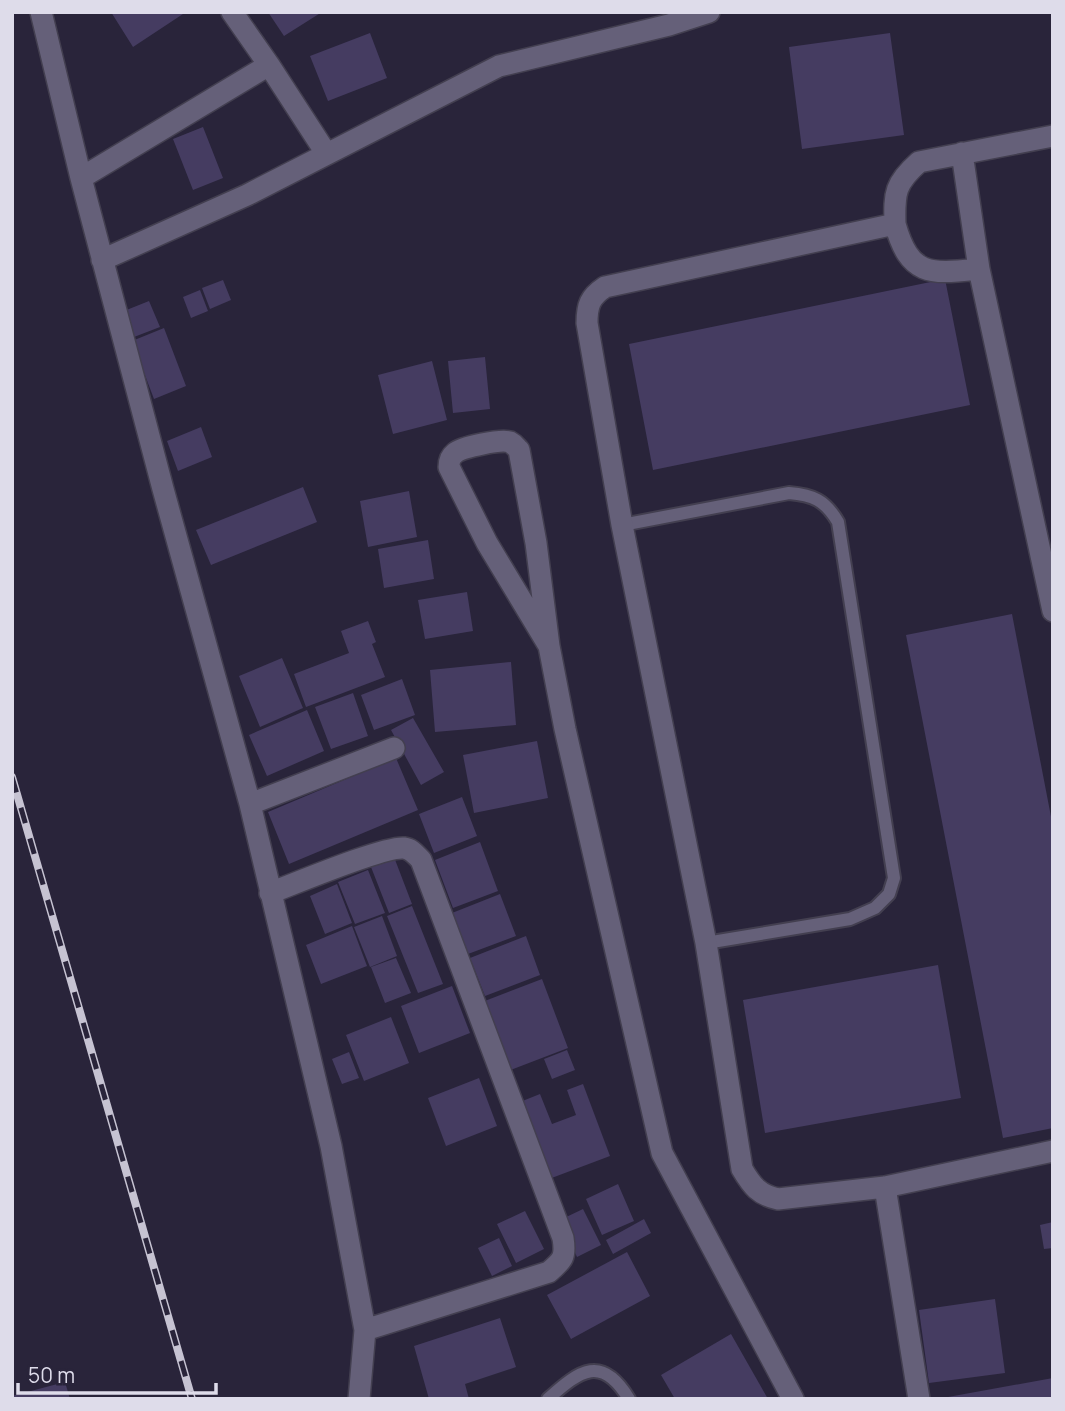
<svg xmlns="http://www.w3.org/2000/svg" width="1065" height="1411" font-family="Manrope,sans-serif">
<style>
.building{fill:#453c61}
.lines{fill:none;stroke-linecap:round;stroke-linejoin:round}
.lane-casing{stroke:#433f50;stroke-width:16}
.street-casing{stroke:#433f50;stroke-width:24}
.lane{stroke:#656079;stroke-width:12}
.street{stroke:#656079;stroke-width:21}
.rail-casing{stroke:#c6c3d2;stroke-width:8}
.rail{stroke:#29243a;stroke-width:5;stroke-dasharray:16;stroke-linecap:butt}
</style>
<rect width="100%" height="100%" fill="#29243a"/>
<path class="building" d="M111 12H186L133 47Z
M268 12H322L284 36Z
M370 33 387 78 328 101 310 56Z
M890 33 904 135 802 149 789 47Z
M203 127 223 178 193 190 173 139Z
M945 279 970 405 653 470 629 344Z
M223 280 231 300 210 309 202 288Z
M200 290 208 311 191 318 183 297Z
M149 301 160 327 134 337 124 311Z
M164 328 186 386 154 399 132 341Z
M485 357 490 409 453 413 448 361Z
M432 361 447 420 393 434 378 375Z
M201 427 212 457 178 471 167 441Z
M303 487 317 522 211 565 196 530Z
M409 491 417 537 368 547 360 501Z
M428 540 434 579 384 588 378 549Z
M467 592 473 631 425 639 418 600Z
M1012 614 1053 827V1128L1003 1138 906 635Z
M368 621 376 642 372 644 385 677 306 707 294 674 349 653 341 631Z
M282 658 303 708 260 727 239 676Z
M511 662 516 725 435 732 430 670Z
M402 679 415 715 374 730 361 695Z
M353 693 368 736 331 749 315 707Z
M307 710 324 751 267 776 249 735Z
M413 718 444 772 421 785 391 730Z
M537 741 548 798 474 813 463 755Z
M396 758 418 810 289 864 268 812Z
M462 797 477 836 434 853 419 814Z
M480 842 498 891 453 908 435 860Z
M394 857 412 904 389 913 371 867Z
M368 870 385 913 355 924 338 882Z
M337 884 352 923 325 934 310 896Z
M500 894 516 936 468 954 452 913Z
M412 906 443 984 418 993 387 916Z
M382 916 397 956 370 967 354 927Z
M352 926 367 966 321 984 306 945Z
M526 936 540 975 485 996 470 958Z
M396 958 411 993 385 1003 371 967Z
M938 965 961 1098 765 1133 743 1000Z
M542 979 568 1048 503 1073 477 1004Z
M452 986 470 1033 419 1053 401 1006Z
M391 1017 409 1063 364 1081 346 1035Z
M567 1050 575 1070 552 1079 544 1059Z
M349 1052 359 1078 342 1084 332 1059Z
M479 1078 497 1126 446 1146 428 1098Z
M583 1084 610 1156 549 1179 520 1102 540 1094 552 1124 576 1115 567 1090Z
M618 1184 634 1221 602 1235 586 1199Z
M583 1209 601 1245 577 1257 560 1220Z
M525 1211 544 1249 516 1263 497 1224Z
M644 1219 651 1233 613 1254 606 1240Z
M1053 1222V1248L1044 1249 1040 1225Z
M499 1238 512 1266 492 1276 478 1248Z
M627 1252 650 1296 571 1339 547 1295Z
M995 1299 1005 1373 929 1383 919 1310Z
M500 1318 516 1367 465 1384 469 1399H429L414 1346Z
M731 1334 768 1399H675L661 1375Z
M1053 1378V1399H948V1397Z
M65 1382 70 1399H12V1396Z"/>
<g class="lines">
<g class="lane-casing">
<path id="lane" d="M622 525 789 493C813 495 825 500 838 522L894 878 889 894 875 908 850 919 706 943
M548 1399C580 1370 602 1354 629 1399"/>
</g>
<g class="street-casing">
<path id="street" d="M41 12 81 178 163 489 250 804 331 1146 365 1330 359 1399
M232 12 269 65 326 153
M962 153 979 269 1053 611
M81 178 269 65
M895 224C894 193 895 183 919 162L1053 136
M102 260 247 195 499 66 669 25 709 12
M979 269C930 274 910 277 895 224L605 287C590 297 587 305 587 323L622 525 706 943 742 1169C752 1186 759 1195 778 1199L885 1187 1053 1151
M549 646 487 543 449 467C449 461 450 457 455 453 462 447 501 439 510 442 514 444 516 447 519 450L536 543 549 646 565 729 662 1153 793 1399
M250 804 394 748
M270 893C294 884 384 846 404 848 412 849 415 854 421 860L563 1238C566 1257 563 1260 549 1272L365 1330
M885 1187 919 1399"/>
</g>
<use href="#lane" class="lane"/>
<use href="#street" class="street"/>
<g class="rail-casing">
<path id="rail" d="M12 777 192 1399"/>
</g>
<use href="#rail" class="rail"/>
</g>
<rect width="1065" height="1411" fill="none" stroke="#dedcea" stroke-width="28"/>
<path d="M18 1383v10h198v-10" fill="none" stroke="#dedcea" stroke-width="3.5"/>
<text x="28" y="1383" font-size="21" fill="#dedcea" stroke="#29243a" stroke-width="5" paint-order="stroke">50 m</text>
</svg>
